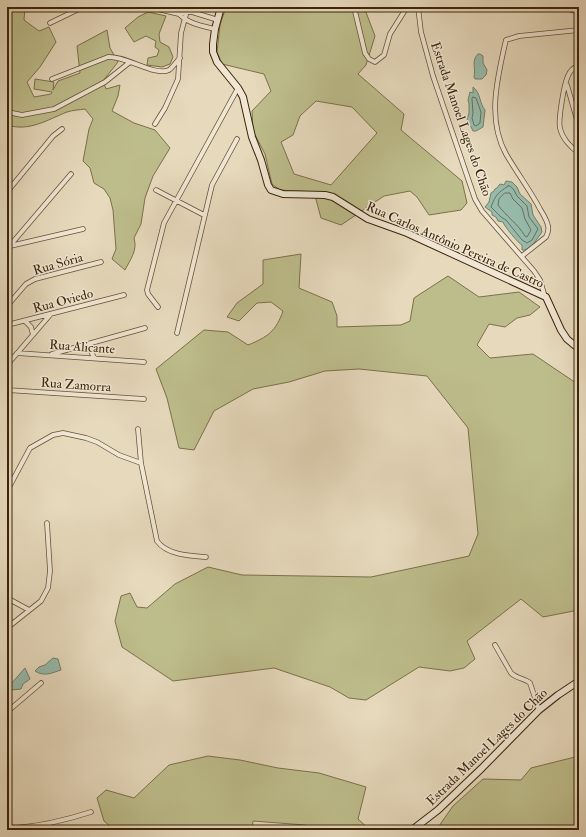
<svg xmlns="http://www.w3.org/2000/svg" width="586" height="837" font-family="'IM FELL Double Pica',serif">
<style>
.green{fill:#bdbd8b;stroke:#7c704a;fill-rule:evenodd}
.water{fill:#97bbac;stroke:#737f6b}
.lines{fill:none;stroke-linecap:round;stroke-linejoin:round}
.shore{stroke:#6a705b;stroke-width:1}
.street-casing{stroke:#665136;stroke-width:5.5}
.secondary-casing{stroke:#3c240a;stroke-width:8}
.street{stroke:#efe6d3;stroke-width:4}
.secondary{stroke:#efe6d3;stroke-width:6}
.labels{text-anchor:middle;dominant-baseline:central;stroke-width:3;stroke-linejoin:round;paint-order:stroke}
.street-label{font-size:13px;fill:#3c240a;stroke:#efe6d3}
</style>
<rect width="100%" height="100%" fill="#e6d9bc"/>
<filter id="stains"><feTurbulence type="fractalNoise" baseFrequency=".005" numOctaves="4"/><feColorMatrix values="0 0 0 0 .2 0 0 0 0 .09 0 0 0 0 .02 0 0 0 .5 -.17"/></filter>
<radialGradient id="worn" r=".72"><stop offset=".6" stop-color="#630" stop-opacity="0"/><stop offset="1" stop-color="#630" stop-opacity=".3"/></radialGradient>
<path class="green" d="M7 7H25L24 20 39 31 49 27 56 42 40 67 27 82 34 97 51 94 52 92 34 89 35 79 54 82 53 90 58 81 80 73 77 46 107 30 110 48 118 62 103 81 106 89 120 85 118 96 112 111 134 123 155 130 170 148 153 176 145 198 141 224 134 238C138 250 130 260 125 270L112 259 116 249 113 210 110 198 104 189 94 183 90 168 83 161 89 129 93 119 85 109C79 110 73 110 67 112 47 120 29 132 7 125Z
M226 7H275L302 10 305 7H364L375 36 366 65 358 74 404 114 401 130 462 181 467 203 461 210 429 215 417 197 410 191 384 196 341 225 321 218 314 192 280 190 272 184 265 154 253 131 252 111 271 91 264 74 222 64 217 52 220 25ZM316 101 352 107 377 133 331 185 294 174 281 142 293 135 300 116Z
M148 12 166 16 159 34 160 42 169 47 173 57 170 64 162 67 147 65 148 58 157 56 159 50 155 47 156 41 146 36 134 42 125 28 138 17Z
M301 254 299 288 332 302 337 316V327L401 325 410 321 414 298 448 276 479 297 519 292 540 307 530 315 517 318 505 327 489 324 477 345 490 358 533 354 579 385V610L543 617 521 599 467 641 475 659 464 668 450 671 419 667 366 700 349 698 330 687 274 668 173 681 122 647 115 621 121 596 130 593 137 607 147 608 175 584 208 567 242 575 371 577 469 556 478 534 468 428 427 376 359 369 325 371 289 382 253 389 214 411 194 450 179 448 167 398 156 369 204 330 228 332 248 345C268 337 276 331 283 311L271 302 257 303 239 321 227 317 237 303 263 284V260Z
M208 756 240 760 278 768 319 773 366 787 358 819 370 830H305V825L253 821 252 830H115L104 821 97 798 106 790 134 798 169 765Z
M579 756V830H422L439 826 453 806 483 779 521 780 531 768Z"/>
<path class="water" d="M478 54H480L483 56V63L487 70 486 75 482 79H475L474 77C476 68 471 61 478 54Z
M473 87C481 93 479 103 485 110L483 127 476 131H473L467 119 469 113V104L468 100 470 92 473 93Z
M506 181 512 182 517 187 520 194 531 204 533 215 541 227 542 232 532 246 525 250H522V245C519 244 504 226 503 222L498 221 496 217 492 215V212L485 207 489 202 491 193 494 191 495 189 497 188 500 184 504 185Z
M53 658 58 659 61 670C52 673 44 677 35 671L39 667 45 665Z
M25 668 30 679 23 684 21 689 11 690V684Z"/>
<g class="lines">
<path class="shore" d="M473 97 476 98 481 112 480 123 476 126 474 125 472 118 473 113 472 99Z
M508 186H510L514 190 517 196 527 206 529 217 538 229 532 240 527 243 522 240 506 220 501 217 491 207C496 194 497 194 508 186Z
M505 193H510L513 199 522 208 525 219 531 230 527 237 525 236C518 224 506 216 498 205L499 199Z"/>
<g class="street-casing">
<path id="street" d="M149 7 179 14 187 12H192L218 20
M354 7 365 53 369 59 375 62 384 55 390 34 407 7
M418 7 421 32 433 76 475 199 482 211 534 271 540 280 545 297
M562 7 579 12
M179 14C189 24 202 26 215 29
M50 23 83 7
M579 65C574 68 570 70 568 76 564 84 558 120 560 128 562 138 571 148 579 153
M52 79 108 57C124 55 156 77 169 70 173 67 176 62 180 58
M567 85 577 120 579 123
M7 112 22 115 54 109 105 82 130 62
M155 124 165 108 178 79 181 33 188 7
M156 190 204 215
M7 192 53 136 62 129
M10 246 83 229
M7 249 71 174
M522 256 546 237C548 233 549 230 548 226 547 220 543 214 540 209 530 190 517 173 506 154 487 120 497 80 505 44L506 40 519 36 579 30
M7 306 26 284 35 279 101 262
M158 307 148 294 147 290 164 223 238 88
M25 321 31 327 33 335
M7 325 124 295
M177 333 212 185 237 139
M93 343 91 351 94 358
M17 353 144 362
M52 354 145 328
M7 365 50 315
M7 390 144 399
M138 429 141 463 157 541C167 555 190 556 206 557
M7 474 12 481
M7 491 30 448 53 435 63 433 86 438 97 442 119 455 141 463
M7 598 29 610
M7 628 41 601 48 588 50 571 47 523
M495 645 511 673C517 679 525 678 530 683L539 710
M7 712 41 683
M7 826 17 829
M15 828C41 826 66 820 91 812"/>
</g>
<g class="secondary-casing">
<path id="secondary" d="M221 7 215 29 213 44V52L217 62 238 88 243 97 252 137 261 160 268 185 271 190 283 194 325 195 333 197 368 219 407 233 546 297 561 330 567 339 579 349
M412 830 438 810 482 768 539 710 558 695 579 681"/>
</g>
<use href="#street" class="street"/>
<use href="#secondary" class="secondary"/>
</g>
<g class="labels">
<g class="street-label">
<text transform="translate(461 119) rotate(71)">Estrada Manoel Lages do Chão</text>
<text transform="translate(455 245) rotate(24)">Rua Carlos Antônio Pereira de Castro</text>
<text transform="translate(58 264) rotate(-16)">Rua Sória</text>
<text transform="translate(63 301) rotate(-15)">Rua Oviedo</text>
<text transform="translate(82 347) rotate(4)">Rua Alicante</text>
<text transform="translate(76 385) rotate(4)">Rua Zamorra</text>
<text transform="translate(487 747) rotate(-44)">Estrada Manoel Lages do Chão</text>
</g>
</g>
<rect width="586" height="837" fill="none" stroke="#e6d9bc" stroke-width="24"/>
<rect x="8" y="8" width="570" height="821" fill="none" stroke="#3c240a" stroke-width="2"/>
<rect x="12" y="12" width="562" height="813" fill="none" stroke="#3c240a"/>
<rect width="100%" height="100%" filter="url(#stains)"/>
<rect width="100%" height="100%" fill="url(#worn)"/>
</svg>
